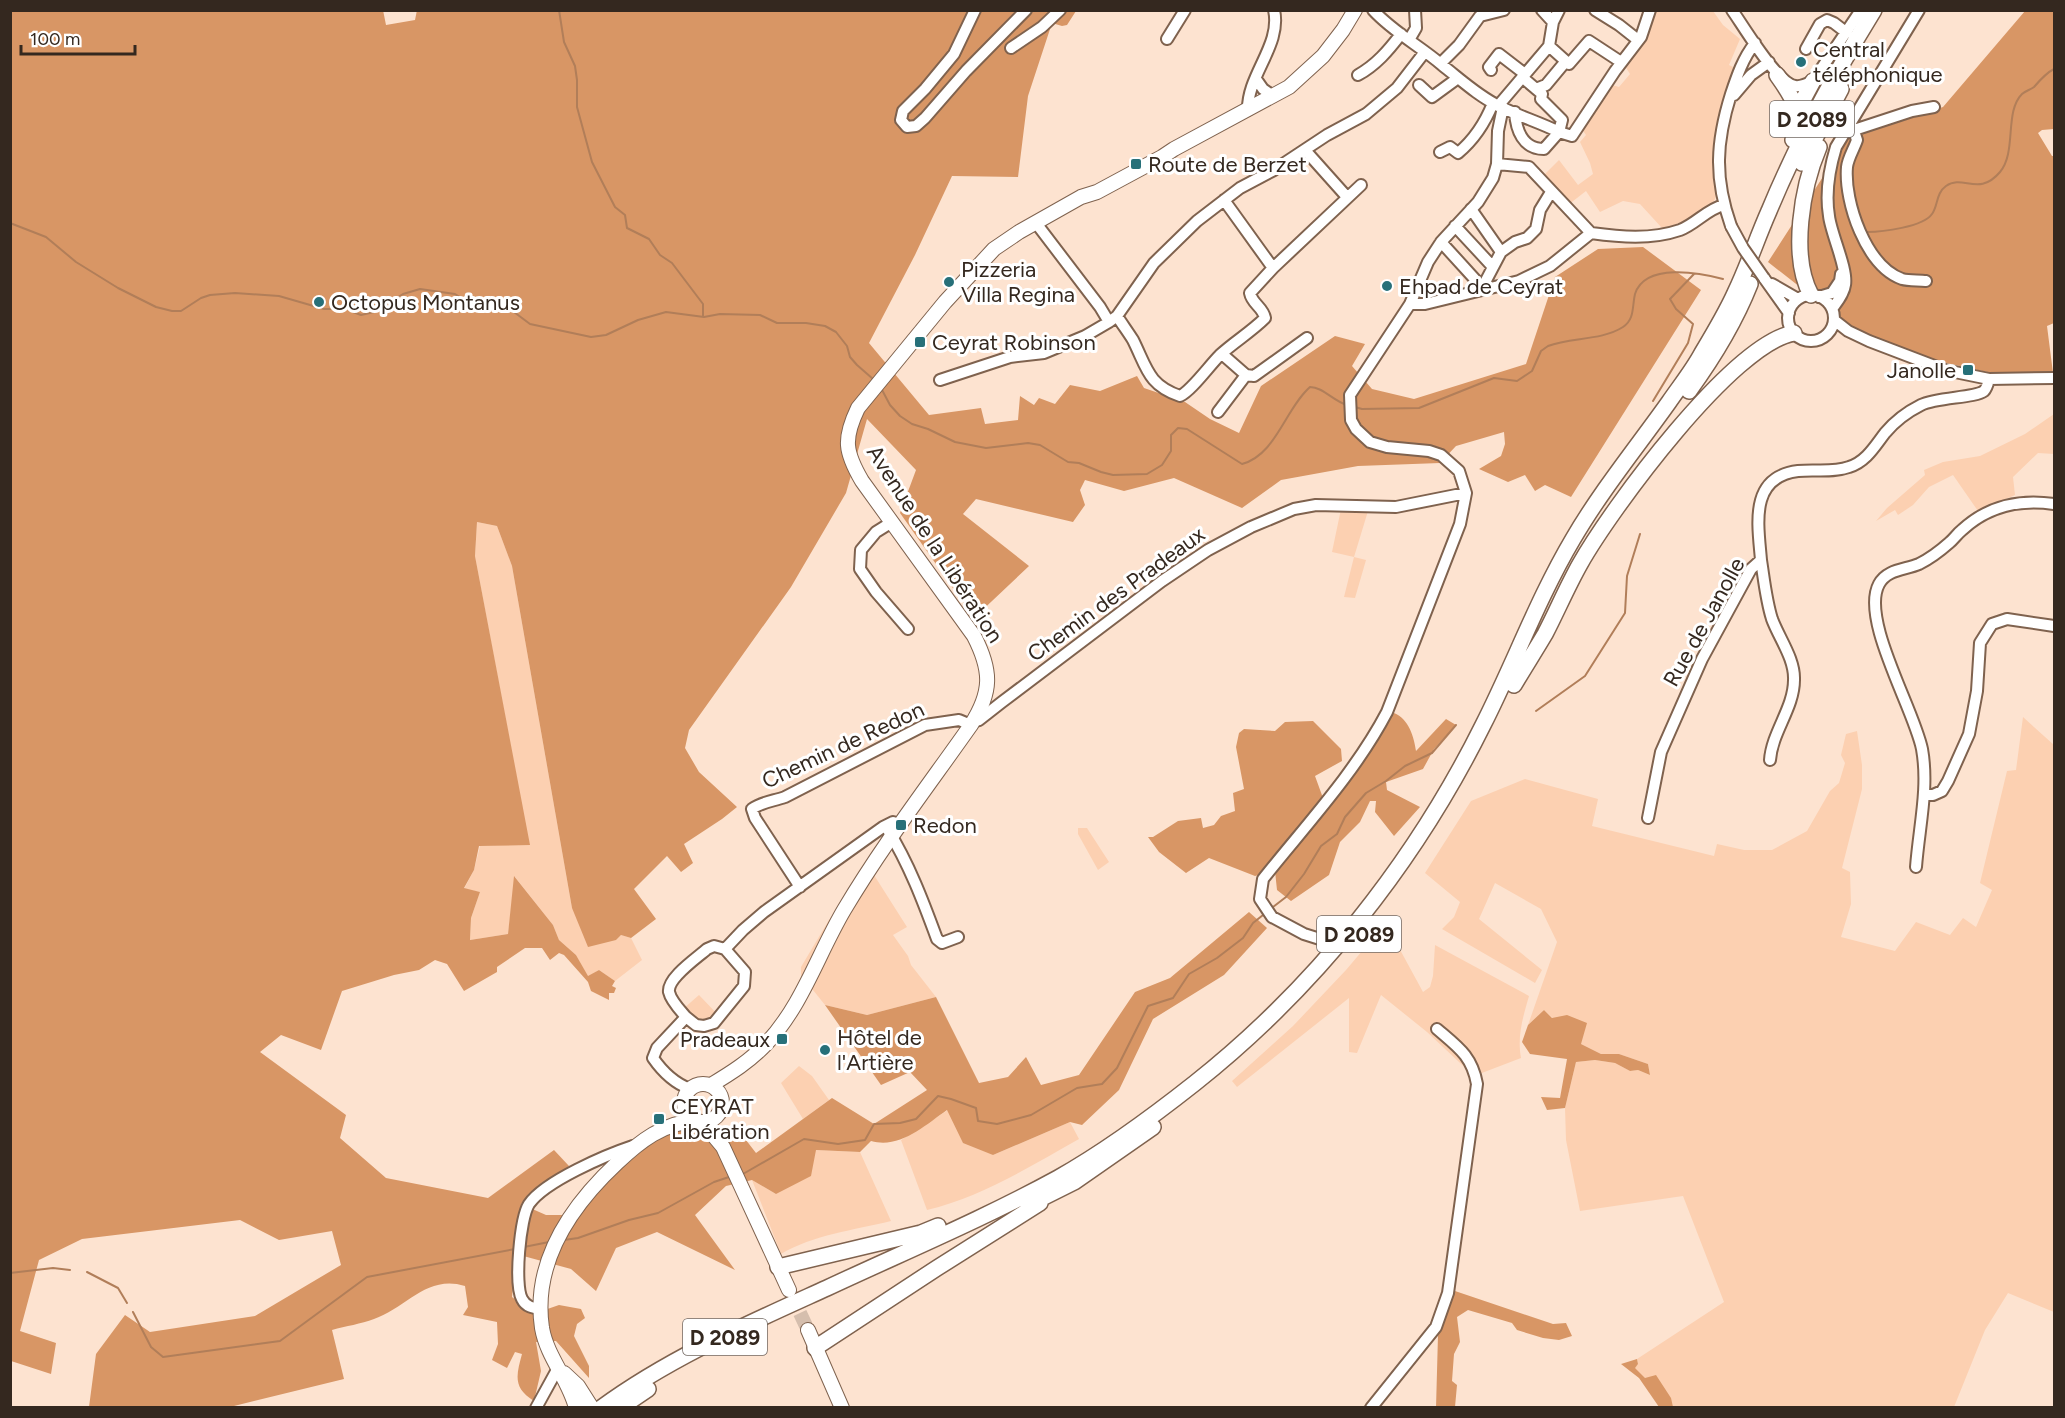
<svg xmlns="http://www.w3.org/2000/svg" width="2065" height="1418" font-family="Figtree,sans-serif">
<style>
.green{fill:#fcd0b1}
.forest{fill:#d89665}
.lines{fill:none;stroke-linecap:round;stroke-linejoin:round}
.stream{stroke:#b17e59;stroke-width:2}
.major-tunnel{stroke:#d5bead;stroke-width:14;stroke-dasharray:14 7;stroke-linecap:butt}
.minor-casing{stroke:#7f624e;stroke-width:14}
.major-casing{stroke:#7f624e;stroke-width:16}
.highway-casing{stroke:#7f624e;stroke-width:18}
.minor{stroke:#fff;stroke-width:10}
.major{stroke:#fff;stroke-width:14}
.highway{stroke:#fff;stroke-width:15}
.minor-bridge-casing{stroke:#7f624e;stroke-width:14;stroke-linecap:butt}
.minor-bridge{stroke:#fff;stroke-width:10}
.poi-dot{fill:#277079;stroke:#fff;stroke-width:2}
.labels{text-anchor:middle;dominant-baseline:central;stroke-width:6;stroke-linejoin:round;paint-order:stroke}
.shield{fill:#fff;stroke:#716862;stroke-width:1.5}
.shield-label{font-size:21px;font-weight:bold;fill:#34281f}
.poi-label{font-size:22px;fill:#34281f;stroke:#fff;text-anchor:start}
.street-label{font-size:22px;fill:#34281f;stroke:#fff}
</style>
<rect width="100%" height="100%" fill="#fde3d0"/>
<path class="green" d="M1652 11H1713L1723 25 1740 39 1729 65 1737 69C1727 96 1715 125 1713 154 1712 170 1723 191 1712 204 1702 216 1677 225 1662 228L1640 204 1623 201 1600 212 1586 191 1568 205 1543 176 1559 160 1578 185 1593 174 1590 163 1580 142 1586 135 1581 128 1609 84 1619 87 1630 74 1623 63Z
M2054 414V454L2038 453 2013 477 2015 495 1978 511 1953 475 1929 487 1913 505 1898 515 1895 510 1876 521 1887 508 1925 475 1924 470 1943 462 1980 456 2025 434Z
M1341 509 1368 511 1354 557 1366 560 1355 598 1344 597 1354 557 1332 552Z
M477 522 497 526 512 566 572 908 616 940 621 935 631 938 642 960 615 981 599 970 588 977 576 955 559 940 553 925 515 877 508 934 470 940 471 918 480 892 464 889 474 870 480 846 529 844 475 556Z
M2023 717 2054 745V1312L2008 1293 1985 1330 1954 1407H1673L1634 1368 1638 1364 1637 1359 1724 1302 1683 1196 1580 1211 1566 1140 1565 1108 1576 1062 1595 1060 1615 1063 1630 1071 1638 1070 1650 1075 1648 1064 1619 1054H1601L1581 1044 1544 1010 1528 1025 1557 942 1541 909 1495 883 1479 919 1542 970 1535 983 1442 929 1454 917 1460 902 1425 873 1471 801 1525 779 1598 799 1592 826 1714 856 1717 844 1744 850H1772L1807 831 1830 791 1839 783 1845 763 1841 755 1846 734 1857 731 1862 765V789L1842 868 1850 872 1851 904 1841 937 1895 951 1916 922 1950 935 1963 918 1976 927 1992 890 1980 883 2007 771 2016 770Z
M1078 828H1087L1109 862 1098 870 1078 834Z
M874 875 907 927 893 935 908 956 911 965 936 997 867 1015 825 1005 801 975V967L829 920Z
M1390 918 1394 931 1392 935 1423 992 1430 987 1433 976 1435 945 1529 996C1523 1017 1517 1036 1521 1058L1474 1076 1427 1032 1381 995 1357 1053 1349 1052V998L1237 1087 1232 1081 1293 1026 1346 970Z
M699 995 722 1019 702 1031 683 1009Z
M799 1066 812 1076 829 1100 803 1119 781 1083Z
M948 1110 993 1155 1070 1122 1079 1139C1031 1166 981 1197 927 1210L901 1140Z
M815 1150 860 1152 891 1221C854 1230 813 1235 781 1254L752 1180 776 1194Z"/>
<path class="forest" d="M383 10 386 25 415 20 417 10 1076 11 1067 25 1062 26 1052 23 1028 96 1018 177 952 176 915 255 869 343 929 415 981 408 985 424 1018 420 1020 396 1034 405 1039 398 1055 404 1070 385 1100 391 1137 376 1144 388 1185 402 1210 419 1239 433 1261 386 1335 336 1365 344 1352 366 1372 389 1414 399 1526 364 1555 277 1598 249 1643 247 1701 290 1571 497 1545 485 1535 491 1525 475 1508 482 1479 469 1501 456 1505 444 1504 432 1456 446 1440 463 1358 466 1281 480 1242 508 1174 478 1124 491 1085 480 1080 490 1085 505 1073 522 976 499 963 514 1029 566 974 618 900 513 916 470 867 419 846 493 791 587 689 730 685 748 699 772 737 807 722 819 684 844 693 863 681 872 667 856 634 889 656 919 631 938 621 935 616 940 588 947 572 908 512 566 497 526 477 522 475 556 530 845 479 846 474 870 464 888 480 892 471 918 470 940 508 934 514 876 553 925 559 940 576 955 588 976 599 970 615 981 612 986 616 988 614 993H609V1000L591 991 588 982 564 955 559 953 550 960 542 948H525L497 967V972L464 991 447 964 435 960 419 970 394 975 342 991 321 1050 281 1035 260 1052 346 1115 340 1138 386 1178 488 1198 554 1150 569 1166 521 1204 546 1215H577L618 1171 660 1136 689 1125 706 1134 739 1131 756 1153 832 1098 874 1124 927 1090 910 1072 881 1085 825 1005 867 1015 936 997 979 1083 1008 1077 1026 1057 1041 1085 1079 1075 1135 992 1170 978 1249 912 1267 928 1224 975 1153 1019 1119 1090 1082 1125 1070 1122 993 1155 963 1143 947 1110C924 1126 900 1149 871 1141L860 1152 816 1150 811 1176 776 1194 752 1180 726 1186 695 1215 735 1270 657 1232 616 1248 596 1291 571 1269 516 1254 512 1297 533 1314 559 1305 581 1309 585 1318 577 1324 574 1336 589 1366V1378L556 1341 536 1342 541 1371 534 1401C513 1388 516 1376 522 1354L515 1352 507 1368 492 1360 498 1344 497 1322 463 1315 468 1307 465 1286C427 1274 406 1308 374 1319 361 1324 346 1326 332 1330L344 1379 234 1406 235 1407H89L96 1354 125 1315 150 1332 255 1316 341 1265 332 1231 279 1240 240 1220 82 1239 39 1260 20 1331 56 1343 51 1374 11 1361V11Z
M2025 11H2054V129L2042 130 2038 133 2052 156H2054V323L2047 326 2053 373 1996 374 1933 360 1851 327 1768 262 1848 138 1943 107Z
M1394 713C1409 719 1414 737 1416 751L1446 719 1456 725 1434 749 1423 769 1386 782 1387 790 1420 807 1394 836 1375 812 1376 801H1370L1360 822 1340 842 1329 875 1291 901 1277 890 1275 871 1255 876 1209 858 1186 873 1159 852 1148 837H1153L1178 821 1201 818 1203 828 1214 825 1221 816 1235 811 1233 793 1244 789 1236 747 1239 733 1244 729 1275 731 1285 722 1313 721 1341 749 1342 761 1315 776 1323 798 1361 761Z
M1544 1010 1552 1018 1567 1015 1587 1023 1581 1044 1601 1054H1619L1648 1064 1650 1075 1638 1070 1630 1071 1615 1063 1595 1060 1576 1062 1565 1108 1547 1110 1541 1097 1560 1098 1567 1059 1530 1054 1522 1042 1528 1025Z
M1455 1291 1553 1324 1566 1323 1572 1336 1559 1340 1543 1338 1517 1330 1512 1323 1468 1310 1457 1317 1460 1342 1454 1354 1452 1381 1457 1385 1455 1407 1436 1408 1438 1335Z
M1637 1359 1638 1364 1635 1368 1645 1378 1656 1375 1671 1398 1673 1407H1659L1639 1378 1621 1364Z"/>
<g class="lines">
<path class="stream" d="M559 10 564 42 575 66 577 80V107L592 162 615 207 625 215 627 228 649 239 660 255 672 263 703 304V316
M10 223 46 237 76 262 118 288 156 307 172 311H181L201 298 210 295 235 293 279 296 324 309H341L349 307 353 312 361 315 374 312 403 294 420 289 455 294 471 304 506 306 530 324 591 337 606 335 638 320 666 312 704 317 720 314 760 315 777 323H806L825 326 836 332 847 346 850 357 857 365 873 379
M1867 232C1882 232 1923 227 1932 214 1938 206 1936 193 1946 186 1963 174 1979 197 2000 172 2017 152 2004 112 2022 94 2025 91 2030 90 2034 87 2040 80 2046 73 2054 69
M881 388 890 405 900 416 912 424 928 429 955 442 986 448 1028 443 1040 445 1068 462 1079 463 1101 472 1113 475 1147 474 1162 465 1171 451V435L1178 428 1187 429 1242 464C1276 455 1285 409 1310 387 1323 387 1333 401 1347 405
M1653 401 1688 343 1693 324 1676 309 1670 299 1694 274
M1355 407 1362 409 1419 408 1494 378 1517 381 1532 371 1541 351 1548 346C1571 337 1601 341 1623 327 1635 319 1632 306 1635 294 1645 262 1701 273 1723 279
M1536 711 1585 676 1625 613 1627 576 1640 534
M1273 907 1286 897 1304 874 1321 846 1337 834 1345 817 1366 793 1386 781 1405 766 1432 753 1456 725
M743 1174 804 1139 838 1144 865 1140 874 1124 900 1123 916 1119 938 1096 951 1099 976 1108 978 1121 997 1124 1031 1115 1077 1088 1102 1084 1117 1068 1148 1006 1173 998 1189 974 1217 958 1243 938 1253 923 1263 915
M564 1240 578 1238 629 1220 658 1213 714 1182 729 1177
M524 1247 549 1242
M87 1272 118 1288 127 1303
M10 1273 53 1268 70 1270
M133 1312 151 1347 163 1357 280 1341 367 1277 515 1249"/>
<path class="major-tunnel" d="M791 1294 808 1330"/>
<g class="minor-casing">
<path id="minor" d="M975 10 954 54 925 89 903 111 901 120 907 127 916 126 925 118 966 71 1026 10
M1373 10C1393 32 1420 46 1442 65 1460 79 1478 96 1499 106 1518 116 1539 122 1559 132L1544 149C1523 149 1516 130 1515 112
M1542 10 1553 22
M1595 10 1619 25 1638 40
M1732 10C1744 27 1777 83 1795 86 1801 87 1807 84 1813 81L1861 10
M1167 39 1185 10
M1409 40 1416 28 1415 10
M1549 46 1569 64 1589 41 1621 62
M1011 48 1042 27 1060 10
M1806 49 1820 24 1827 20 1834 23 1847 33
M1441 63 1459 45 1480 16 1504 10
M1491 70 1489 67 1499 54 1525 74
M1358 75C1376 65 1388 51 1401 34
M1522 77 1542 94 1541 99 1562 120 1559 132 1572 136 1615 71 1641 37 1650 10
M1256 79 1263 89 1273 96
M1419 85 1432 97 1458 78
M1536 89 1546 85 1566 61
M1734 95 1751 75 1769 62
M1498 106 1549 46 1553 22 1559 10
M1248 110C1247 75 1282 45 1274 10
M1854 131 1857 140C1854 149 1848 158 1847 167 1844 202 1866 266 1902 279 1909 281 1919 280 1926 281
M1848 132 1912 111 1934 107
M1305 150 1347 197
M1440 152 1450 147 1458 153C1475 139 1485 123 1493 103
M1497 164 1529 167 1591 233
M1224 200 1273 268 1361 185
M1471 209 1501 252
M1036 223 1100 307 1109 322 1117 316 1154 263 1197 221 1240 188 1274 170 1327 135 1366 114 1397 88 1424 53
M1455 226 1493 267
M1731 226C1714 178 1716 142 1731 94 1737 76 1743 58 1755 43
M1441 242 1482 287
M1764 278 1789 313
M1772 284 1798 299
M1481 290 1501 252 1515 242 1527 238 1536 229 1540 210 1551 192
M1788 318a23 23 0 1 1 46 0a23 23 0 1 1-46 0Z
M1819 297 1832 293 1840 281 1841 274
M1410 304H1425L1519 281 1550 266 1591 233C1620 237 1651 240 1680 230 1696 224 1707 209 1724 205
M1832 309C1837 302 1844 294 1845 285 1848 269 1831 234 1829 216 1825 192 1829 170 1836 147L1919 10
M1117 316C1122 324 1128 332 1133 340 1147 368 1148 385 1180 396 1191 391 1209 366 1220 355 1234 342 1251 332 1265 318 1263 307 1252 304 1250 293L1273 268
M1834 320 1848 331 1869 341 1945 370 1989 379 2054 378
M1222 354 1246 375 1254 376 1307 338
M940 380 1010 357 1044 353 1085 336 1109 322
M1218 412 1246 375
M892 522 876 532 861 550 860 569 876 592 908 629
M1761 560C1764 579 1766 600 1772 619 1779 638 1795 659 1794 680 1794 708 1772 732 1770 760
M975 717 979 720 1002 702 1162 581 1208 550 1251 527 1294 509 1316 505 1396 507 1466 493
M1925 795H1933L1942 791 1948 781 1969 734 1977 691 1980 643 1992 624 2007 619 2054 626
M1648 818 1661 752 1702 659 1751 569 1761 560C1758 524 1749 477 1798 471 1815 469 1832 473 1849 467 1866 462 1875 446 1885 433 1895 421 1907 412 1921 405 1937 397 1975 398 1984 391 1987 388 1988 383 1989 379
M888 830C909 864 923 901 937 939L942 943 958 937
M1916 867C1919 827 1929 788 1922 749 1914 709 1860 619 1879 584 1887 569 1905 570 1919 564 1929 559 1940 551 1949 543 1954 539 1957 534 1962 530 1988 506 2020 499 2054 504
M800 887 755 818 752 809C761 802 774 801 785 797L925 725 959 720 971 725
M1323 940 1304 934 1272 917 1260 899 1263 879C1306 825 1355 773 1387 712L1460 524 1466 493 1459 471 1441 455 1429 451 1387 447 1370 442 1356 429 1351 420 1350 395 1410 304 1428 262 1441 242 1478 202 1493 178 1497 164 1498 131 1503 107
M725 949 743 930 764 912 883 827 893 822 901 825
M686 1017C680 1010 671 1001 669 992 667 978 697 958 707 949L714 946 725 949 745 972 744 986 714 1023 704 1026 696 1025 686 1017 657 1048 653 1058C662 1071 674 1083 690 1089
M541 1309C533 1308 526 1307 522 1299 514 1285 520 1218 529 1204 545 1181 606 1155 633 1146
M536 1408 558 1368
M1371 1408 1436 1327 1448 1293 1477 1084C1472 1056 1458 1047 1437 1029"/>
</g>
<g class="major-casing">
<path id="major" d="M684 1103a19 19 0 1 1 38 0a19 19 0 1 1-38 0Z
M711 1085C731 1073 750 1061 766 1044 802 1006 818 954 844 910 882 846 928 786 971 725 992 692 992 671 974 636L862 481C845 452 843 439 858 408L945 302 994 249 1019 232 1081 197 1097 192 1162 157 1174 149 1289 87 1323 56 1343 30 1355 10
M703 1123 723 1147 789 1290
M808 1330 842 1408
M564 1373 578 1386 592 1408
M576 1408C569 1380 547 1357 542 1328 532 1261 571 1206 617 1163 639 1142 664 1122 696 1121"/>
</g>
<g class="highway-casing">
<path id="highway" d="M1777 75C1792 96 1805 114 1793 140
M1798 109 1813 81
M1802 163 1841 89
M1811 295C1790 256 1802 187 1819 147
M1689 391C1713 358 1735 322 1750 284
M1514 685C1524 668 1535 651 1545 634 1557 611 1567 587 1580 564 1611 509 1733 343 1794 333
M1028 1205 1074 1182 1153 1127
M778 1267 921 1233 938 1226
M815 1348 937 1268 1040 1203
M601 1408C669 1358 750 1323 827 1288 904 1252 983 1219 1058 1178 1106 1151 1152 1117 1195 1083 1316 987 1415 862 1483 725 1514 664 1538 598 1573 539 1601 491 1637 447 1669 402 1680 386 1693 370 1702 353 1714 333 1726 313 1735 293 1748 266 1757 238 1769 211 1798 141 1834 75 1874 10
M620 1408 648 1389"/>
</g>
<use href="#minor" class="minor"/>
<use href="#major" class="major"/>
<use href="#highway" class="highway"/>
<g class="minor-bridge-casing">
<path id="minor-bridge" d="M1731 226 1743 248 1764 278"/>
</g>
<use href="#minor-bridge" class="minor-bridge"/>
</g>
<g class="poi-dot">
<circle cx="1801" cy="62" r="6"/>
<rect x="1130" y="158" width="12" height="12" rx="3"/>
<circle cx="949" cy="282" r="6"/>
<circle cx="1387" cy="286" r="6"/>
<circle cx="319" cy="302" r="6"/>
<rect x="914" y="336" width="12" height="12" rx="3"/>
<rect x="1962" y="364" width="12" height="12" rx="3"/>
<rect x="895" y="819" width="12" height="12" rx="3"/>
<rect x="776" y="1033" width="12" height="12" rx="3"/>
<circle cx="825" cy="1050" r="6"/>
<rect x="653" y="1113" width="12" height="12" rx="3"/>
</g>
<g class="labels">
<g class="shield">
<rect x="1770" y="101" width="84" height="36" rx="4.5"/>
<rect x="1317" y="916" width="84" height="36" rx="4.5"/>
<rect x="683" y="1319" width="84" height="36" rx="4.5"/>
</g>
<g class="shield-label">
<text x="1812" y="119">D 2089</text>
<text x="1359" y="934">D 2089</text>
<text x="725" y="1337">D 2089</text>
</g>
<g class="poi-label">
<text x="1813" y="49">Central<tspan x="1813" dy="25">téléphonique</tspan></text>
<text x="1148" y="164">Route de Berzet</text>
<text x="961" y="269">Pizzeria<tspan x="961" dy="25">Villa Regina</tspan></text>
<text x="1399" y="286">Ehpad de Ceyrat</text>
<text x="331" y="302">Octopus Montanus</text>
<text x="932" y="342">Ceyrat Robinson</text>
<text x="1956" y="370" text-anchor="end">Janolle</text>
<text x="913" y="825">Redon</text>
<text x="837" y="1037">Hôtel de<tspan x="837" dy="25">l'Artière</tspan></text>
<text x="770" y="1039" text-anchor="end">Pradeaux</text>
<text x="671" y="1106">CEYRAT<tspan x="671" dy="25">Libération</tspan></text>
</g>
<g class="street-label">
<text transform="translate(935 544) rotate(57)">Avenue de la Libération</text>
<text transform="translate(1116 594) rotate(-36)">Chemin des Pradeaux</text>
<text transform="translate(1704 622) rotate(-61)">Rue de Janolle</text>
<text transform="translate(843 745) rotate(-25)">Chemin de Redon</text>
</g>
</g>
<rect width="2065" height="1418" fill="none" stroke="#34281f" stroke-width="24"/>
<path d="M21 45v9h114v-9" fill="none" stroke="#34281f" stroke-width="3"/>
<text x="30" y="45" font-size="18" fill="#34281f" stroke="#ffffff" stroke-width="4.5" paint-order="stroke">100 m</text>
</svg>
